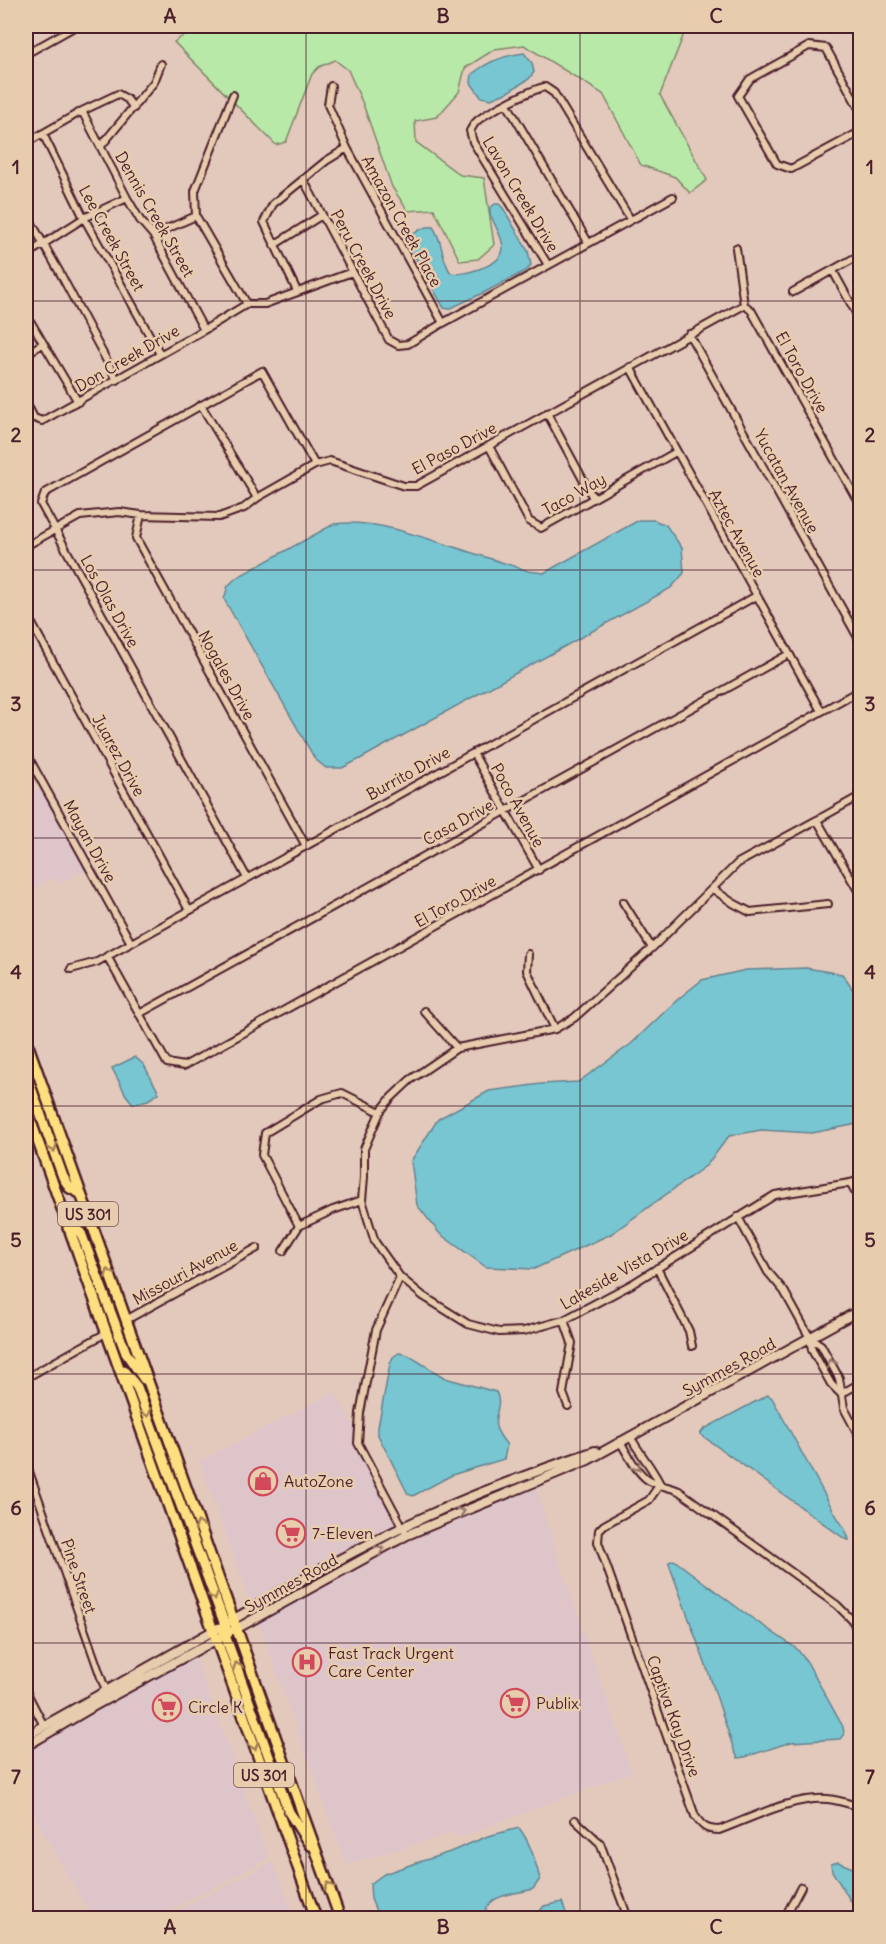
<svg xmlns="http://www.w3.org/2000/svg" width="886" height="1944" font-family="Delius,sans-serif">
<style>
.built{fill:#dec5ca}
.green{fill:#b8e9a9;stroke:#81846a;stroke-width:1.5}
.water{fill:#77c6d2;stroke:#65838f;stroke-width:1.5}
.lines{fill:none;stroke-linecap:round;stroke-linejoin:round}
.minor-casing{stroke:#4a1f2b;stroke-width:10}
.tertiary-casing{stroke:#4a1f2b;stroke-width:12}
.primary-casing{stroke:#4a1f2b;stroke-width:14}
.minor{stroke:#e7ccae;stroke-width:6}
.tertiary{stroke:#e7ccae;stroke-width:8}
.primary{stroke:#fedf80;stroke-width:9}
.oneway{stroke:#a47f56}
.oneway2{stroke:#98766c}
.grid{fill:none;stroke:#4a1f2b;stroke-width:1.5;stroke-opacity:0.55}
.labels{text-anchor:middle;dominant-baseline:central;stroke-width:5;stroke-linejoin:round;paint-order:stroke}
.shield{fill:#e7ccae;stroke:#795352;stroke-width:1.5}
.shield-label{font-size:15px;font-weight:bold;fill:#4a1f2b}
.street-label{font-size:16px;fill:#4a1f2b;stroke:#e7ccae}
.poi-label{font-size:16px;fill:#4a1f2b;stroke:#e7ccae;text-anchor:start}
.neatline{fill:none;stroke:#4a1f2b;stroke-width:2}
.grid-label{font-size:20px;text-anchor:middle;font-weight:bold;fill:#4a1f2b}
</style>
<rect width="100%" height="100%" fill="#e3c9bb"/>
<filter id="ink" filterUnits="userSpaceOnUse"><feTurbulence type="fractalNoise" baseFrequency=".0167" numOctaves="2"/><feDisplacementMap in="SourceGraphic" scale="12" xChannelSelector="R" yChannelSelector="G"/><feConvolveMatrix kernelMatrix="1 2 1 2 8 2 1 2 1" color-interpolation-filters="sRGB"/></filter>
<g filter="url(#ink)">
<path class="built" d="M40 788 86 870 61 883 54 877 26 893V796Z
M335 1392 355 1427 354 1444 397 1525 251 1604 199 1461Z
M536 1487 560 1564 632 1772 458 1838 452 1833 346 1865 258 1622 417 1536Z
M195 1656 269 1858 156 1918H92L26 1801V1750Z
M272 1861 295 1918H164L272 1862Z"/>
<path class="green" d="M198 26H687L660 95 707 180 690 193 675 177 641 165 603 94 524 45 495 49 465 68 459 92 437 117 415 121 416 142 460 175 484 178 494 245 478 259 460 261 434 209 408 211 392 187 363 104 348 70 335 60 319 67 312 74 286 142 276 145 174 42Z"/>
<path class="water" d="M524 53 532 63 534 72 529 79 506 93 491 99 481 97 471 83 472 74C487 62 506 55 524 53Z
M495 204H499L503 208 528 251 531 265 527 270 485 292 449 309 444 308 410 248 408 240C413 233 424 225 433 227 443 240 441 260 451 273 461 275 470 272 479 269 516 257 502 241 490 214V208Z
M639 520H654L666 525 682 548 684 573 671 588 360 759 342 768H326L315 759 224 599 228 586 236 578 334 524C373 519 411 534 448 545 475 554 502 562 528 571L544 573Z
M806 968 842 974 860 1000V1119L857 1124 812 1133 761 1130 729 1136 707 1165 611 1234 534 1269 486 1267 440 1234 417 1205 411 1161 438 1119 489 1091 541 1084 578 1082 631 1044 677 1000 702 980 746 970Z
M135 1057 144 1065 159 1093 148 1100 133 1104 126 1095 112 1068Z
M399 1353 408 1355 445 1378 496 1392C503 1404 493 1415 496 1427 498 1433 503 1440 507 1445L504 1459 452 1475 413 1496 408 1494 378 1435V1427L390 1364 393 1357Z
M768 1395 772 1398 833 1510C838 1520 847 1529 849 1540L845 1539 700 1434 704 1429Z
M674 1560 746 1614 797 1649 807 1662 843 1727 844 1734 840 1739 791 1742 745 1757 738 1758 734 1750 709 1674 669 1564V1562Z
M519 1828C531 1843 535 1861 540 1879L533 1889C520 1893 505 1893 494 1900 486 1906 485 1915 477 1918H379L371 1899 370 1884 384 1874 401 1868 450 1852 488 1836Z
M838 1862 860 1871V1916L832 1871 831 1864Z
M562 1902 568 1918H542L539 1912 544 1906Z"/>
<g class="lines">
<g class="minor-casing">
<path id="minor" d="M26 54 76 26
M331 86 328 105 347 148 443 323
M233 95 195 191 196 216 247 304
M507 104 588 242
M860 110 826 48 809 46 750 79 738 96 777 164 791 169 860 132
M82 111 127 198 140 220 153 235 204 330
M43 134 84 218 160 354
M26 143 82 111 118 94 127 99 134 108
M101 146 154 82 161 64
M303 179 389 340 398 345 408 344 443 323 673 197
M26 213 60 273 117 380
M153 235 196 216
M274 245 322 215
M736 248 744 305 751 310 860 505
M26 255 84 218 127 198
M548 265 473 142 470 131C472 128 473 125 476 122 485 113 532 89 545 87L554 93 630 219
M833 271 860 320
M297 291 264 222 273 204 326 161 347 148
M793 292 860 255
M247 304H265L352 272
M26 314 78 402
M689 334 860 641
M26 354 42 344
M630 367 821 711
M26 402 34 418 42 421 204 330 247 304
M201 405 257 498
M547 413 593 498
M489 446 529 521 541 528 676 452
M141 515 136 538 306 846
M26 546 80 516 119 512 141 515 219 517 244 508 257 498 315 465 330 461 404 486H416L744 305
M26 613 189 910
M26 753 131 943
M473 753 539 870
M817 820 860 796
M247 878 41 504 45 493 262 371 315 465
M713 889 733 903 750 912 828 904
M860 894 817 820 738 863 652 948 574 1018 555 1029 457 1048 410 1080 391 1098 380 1112 364 1149V1177L362 1200 375 1242 400 1277 423 1296 468 1324 499 1332 524 1331 564 1320 632 1284 775 1195 850 1183 860 1180
M623 902 652 948
M528 954 527 971 555 1029
M107 956 167 1063 184 1066 860 690
M71 969 97 962 756 596
M424 1011 457 1048
M139 1014 789 654
M850 1183 860 1201
M738 1217 768 1272 784 1291 810 1338 812 1350 831 1384 841 1394
M299 1226 262 1155 265 1133 321 1099 342 1093 380 1112
M283 1251 299 1226 333 1210 362 1200
M657 1268 689 1331 692 1346
M400 1277 376 1330 360 1413 358 1443 407 1535
M126 1320 257 1248
M564 1320 572 1343 563 1393 568 1406
M810 1338 821 1345 839 1378 844 1408 860 1438
M26 1378 106 1333
M841 1394 860 1383
M630 1436C639 1453 652 1467 660 1484
M620 1441C626 1452 637 1473 648 1480 657 1486 669 1486 679 1491L837 1605 852 1620 860 1634
M26 1463 103 1683 108 1694
M660 1484 649 1500 604 1525 599 1530 598 1542 695 1816C702 1826 706 1830 719 1830 752 1818 793 1796 828 1799 839 1800 850 1804 860 1807
M26 1691 44 1726
M575 1820 600 1843 628 1918
M26 1907 32 1918
M782 1918 786 1915 801 1887"/>
</g>
<g class="tertiary-casing">
<path id="tertiary" d="M229 1622C294 1584 360 1546 429 1515 483 1490 539 1470 595 1451
M234 1630 407 1535 588 1460 860 1310
M26 1736 218 1628
M26 1746 94 1706 221 1637"/>
</g>
<g class="primary-casing">
<path id="primary" d="M26 1040 340 1918
M26 1074 63 1177 70 1188 80 1193
M26 1108 316 1918
M68 1228H75L81 1233 126 1353 144 1379
M123 1370 137 1387 228 1633
M222 1627 289 1812 310 1845"/>
</g>
<use href="#minor" class="minor"/>
<use href="#tertiary" class="tertiary"/>
<use href="#primary" class="primary"/>
</g>
<defs><path id="oneway-chevron" d="M-2-3.5L2.5 0L-2 3.5" fill="none" stroke-width="1.6" stroke-linecap="round" stroke-linejoin="round" transform="scale(1.5)"/></defs>
<g class="oneway">
<use href="#oneway-chevron" transform="translate(53 1148) rotate(70)"/>
<use href="#oneway-chevron" transform="translate(109 1273) rotate(-110)"/>
<use href="#oneway-chevron" transform="translate(147 1413) rotate(70)"/>
<use href="#oneway-chevron" transform="translate(199 1525) rotate(-110)"/>
<use href="#oneway-chevron" transform="translate(214 1596) rotate(70)"/>
<use href="#oneway-chevron" transform="translate(237 1666) rotate(-110)"/>
<use href="#oneway-chevron" transform="translate(254 1746) rotate(70)"/>
<use href="#oneway-chevron" transform="translate(329 1886) rotate(-110)"/>
</g>
<g class="oneway2">
<use href="#oneway-chevron" transform="translate(831 1363) rotate(-118)"/>
<use href="#oneway-chevron" transform="translate(637 1467) rotate(52)"/>
<use href="#oneway-chevron" transform="translate(461 1512) rotate(-22)"/>
<use href="#oneway-chevron" transform="translate(380 1550) rotate(-28)"/>
</g>
</g>
<path class="grid" d="M306 26V1918M580 26V1918M26 301H860M26 570H860M26 838H860M26 1106H860M26 1374H860M26 1643H860"/>
<defs>
<g id="shop-ring" transform="scale(1.5)"><circle r="9.5" fill="#e7ccae" stroke="#d1495b" stroke-width="1.5"/><path d="M-5-2.5h2.3a2.7 3.5 0 0 1 5.4 0H5L5.5 6h-11ZM-1.5-2.5h3a1.5 2.3 0 0 0-3 0Z" fill="#d1495b"/></g>
<g id="supermarket-ring" transform="scale(1.5)"><circle r="9.5" fill="#e7ccae" stroke="#d1495b" stroke-width="1.5"/><path d="M-6-5.5h2.5l.6 2H6L4.5 2H-2.5L-4.4-4H-6ZM-1.5 3.2a1.3 1.3 0 1 0 .1 0ZM3 3.2a1.3 1.3 0 1 0 .1 0Z" fill="#d1495b"/></g>
<g id="hospital-ring" transform="scale(1.5)"><circle r="9.5" fill="#e7ccae" stroke="#d1495b" stroke-width="1.5"/><path d="M-5-5h3v3.5h4V-5h3V5h-3V1.5h-4V5h-3Z" fill="#d1495b"/></g>
</defs>
<g fill-rule="evenodd">
<use href="#shop-ring" x="263" y="1481"/>
<use href="#supermarket-ring" x="291" y="1533"/>
<use href="#hospital-ring" x="307" y="1662"/>
<use href="#supermarket-ring" x="515" y="1703"/>
<use href="#supermarket-ring" x="167" y="1707"/>
</g>
<g class="labels">
<g class="shield">
<rect x="58" y="1202" width="60" height="24" rx="4.5"/>
<rect x="234" y="1763" width="60" height="24" rx="4.5"/>
</g>
<g class="shield-label">
<text x="88" y="1214">US 301</text>
<text x="264" y="1775">US 301</text>
</g>
<g class="street-label">
<text transform="translate(521 194) rotate(59)">Lavon Creek Drive</text>
<text transform="translate(155 214) rotate(60)">Dennis Creek Street</text>
<text transform="translate(402 221) rotate(61)">Amazon Creek Place</text>
<text transform="translate(112 238) rotate(61)">Lee Creek Street</text>
<text transform="translate(364 264) rotate(62)">Peru Creek Drive</text>
<text transform="translate(127 358) rotate(-30)">Don Creek Drive</text>
<text transform="translate(802 372) rotate(61)">El Toro Drive</text>
<text transform="translate(454 448) rotate(-28)">El Paso Drive</text>
<text transform="translate(787 481) rotate(61)">Yucatan Avenue</text>
<text transform="translate(574 494) rotate(-29)">Taco Way</text>
<text transform="translate(737 533) rotate(61)">Aztec Avenue</text>
<text transform="translate(110 601) rotate(61)">Los Olas Drive</text>
<text transform="translate(227 675) rotate(61)">Nogales Drive</text>
<text transform="translate(119 755) rotate(61)">Juarez Drive</text>
<text transform="translate(408 773) rotate(-29)">Burrito Drive</text>
<text transform="translate(518 805) rotate(61)">Poco Avenue</text>
<text transform="translate(458 822) rotate(-29)">Casa Drive</text>
<text transform="translate(90 841) rotate(61)">Mayan Drive</text>
<text transform="translate(455 901) rotate(-29)">El Toro Drive</text>
<text transform="translate(624 1269) rotate(-30)">Lakeside Vista Drive</text>
<text transform="translate(185 1272) rotate(-29)">Missouri Avenue</text>
<text transform="translate(729 1367) rotate(-29)">Symmes Road</text>
<text transform="translate(79 1576) rotate(71)">Pine Street</text>
<text transform="translate(291 1583) rotate(-29)">Symmes Road</text>
<text transform="translate(674 1716) rotate(70)">Captiva Kay Drive</text>
</g>
<g class="poi-label">
<text x="284" y="1481">AutoZone</text>
<text x="312" y="1533">7-Eleven</text>
<text x="328" y="1653">Fast Track Urgent<tspan x="328" dy="18">Care Center</tspan></text>
<text x="536" y="1703">Publix</text>
<text x="188" y="1707">Circle K</text>
</g>
</g>
<rect width="886" height="1944" fill="none" stroke="#e7ccae" stroke-width="66"/>
<rect x="33" y="33" width="820" height="1878" class="neatline"/>
<g class="grid-label">
<text x="170" y="23">A</text>
<text x="443" y="23">B</text>
<text x="716" y="23">C</text>
<text x="16" y="174">1</text>
<text x="870" y="174">1</text>
<text x="16" y="442">2</text>
<text x="870" y="442">2</text>
<text x="16" y="711">3</text>
<text x="870" y="711">3</text>
<text x="16" y="979">4</text>
<text x="870" y="979">4</text>
<text x="16" y="1247">5</text>
<text x="870" y="1247">5</text>
<text x="16" y="1515">6</text>
<text x="870" y="1515">6</text>
<text x="16" y="1784">7</text>
<text x="870" y="1784">7</text>
<text x="170" y="1934">A</text>
<text x="443" y="1934">B</text>
<text x="716" y="1934">C</text>
</g>
</svg>
